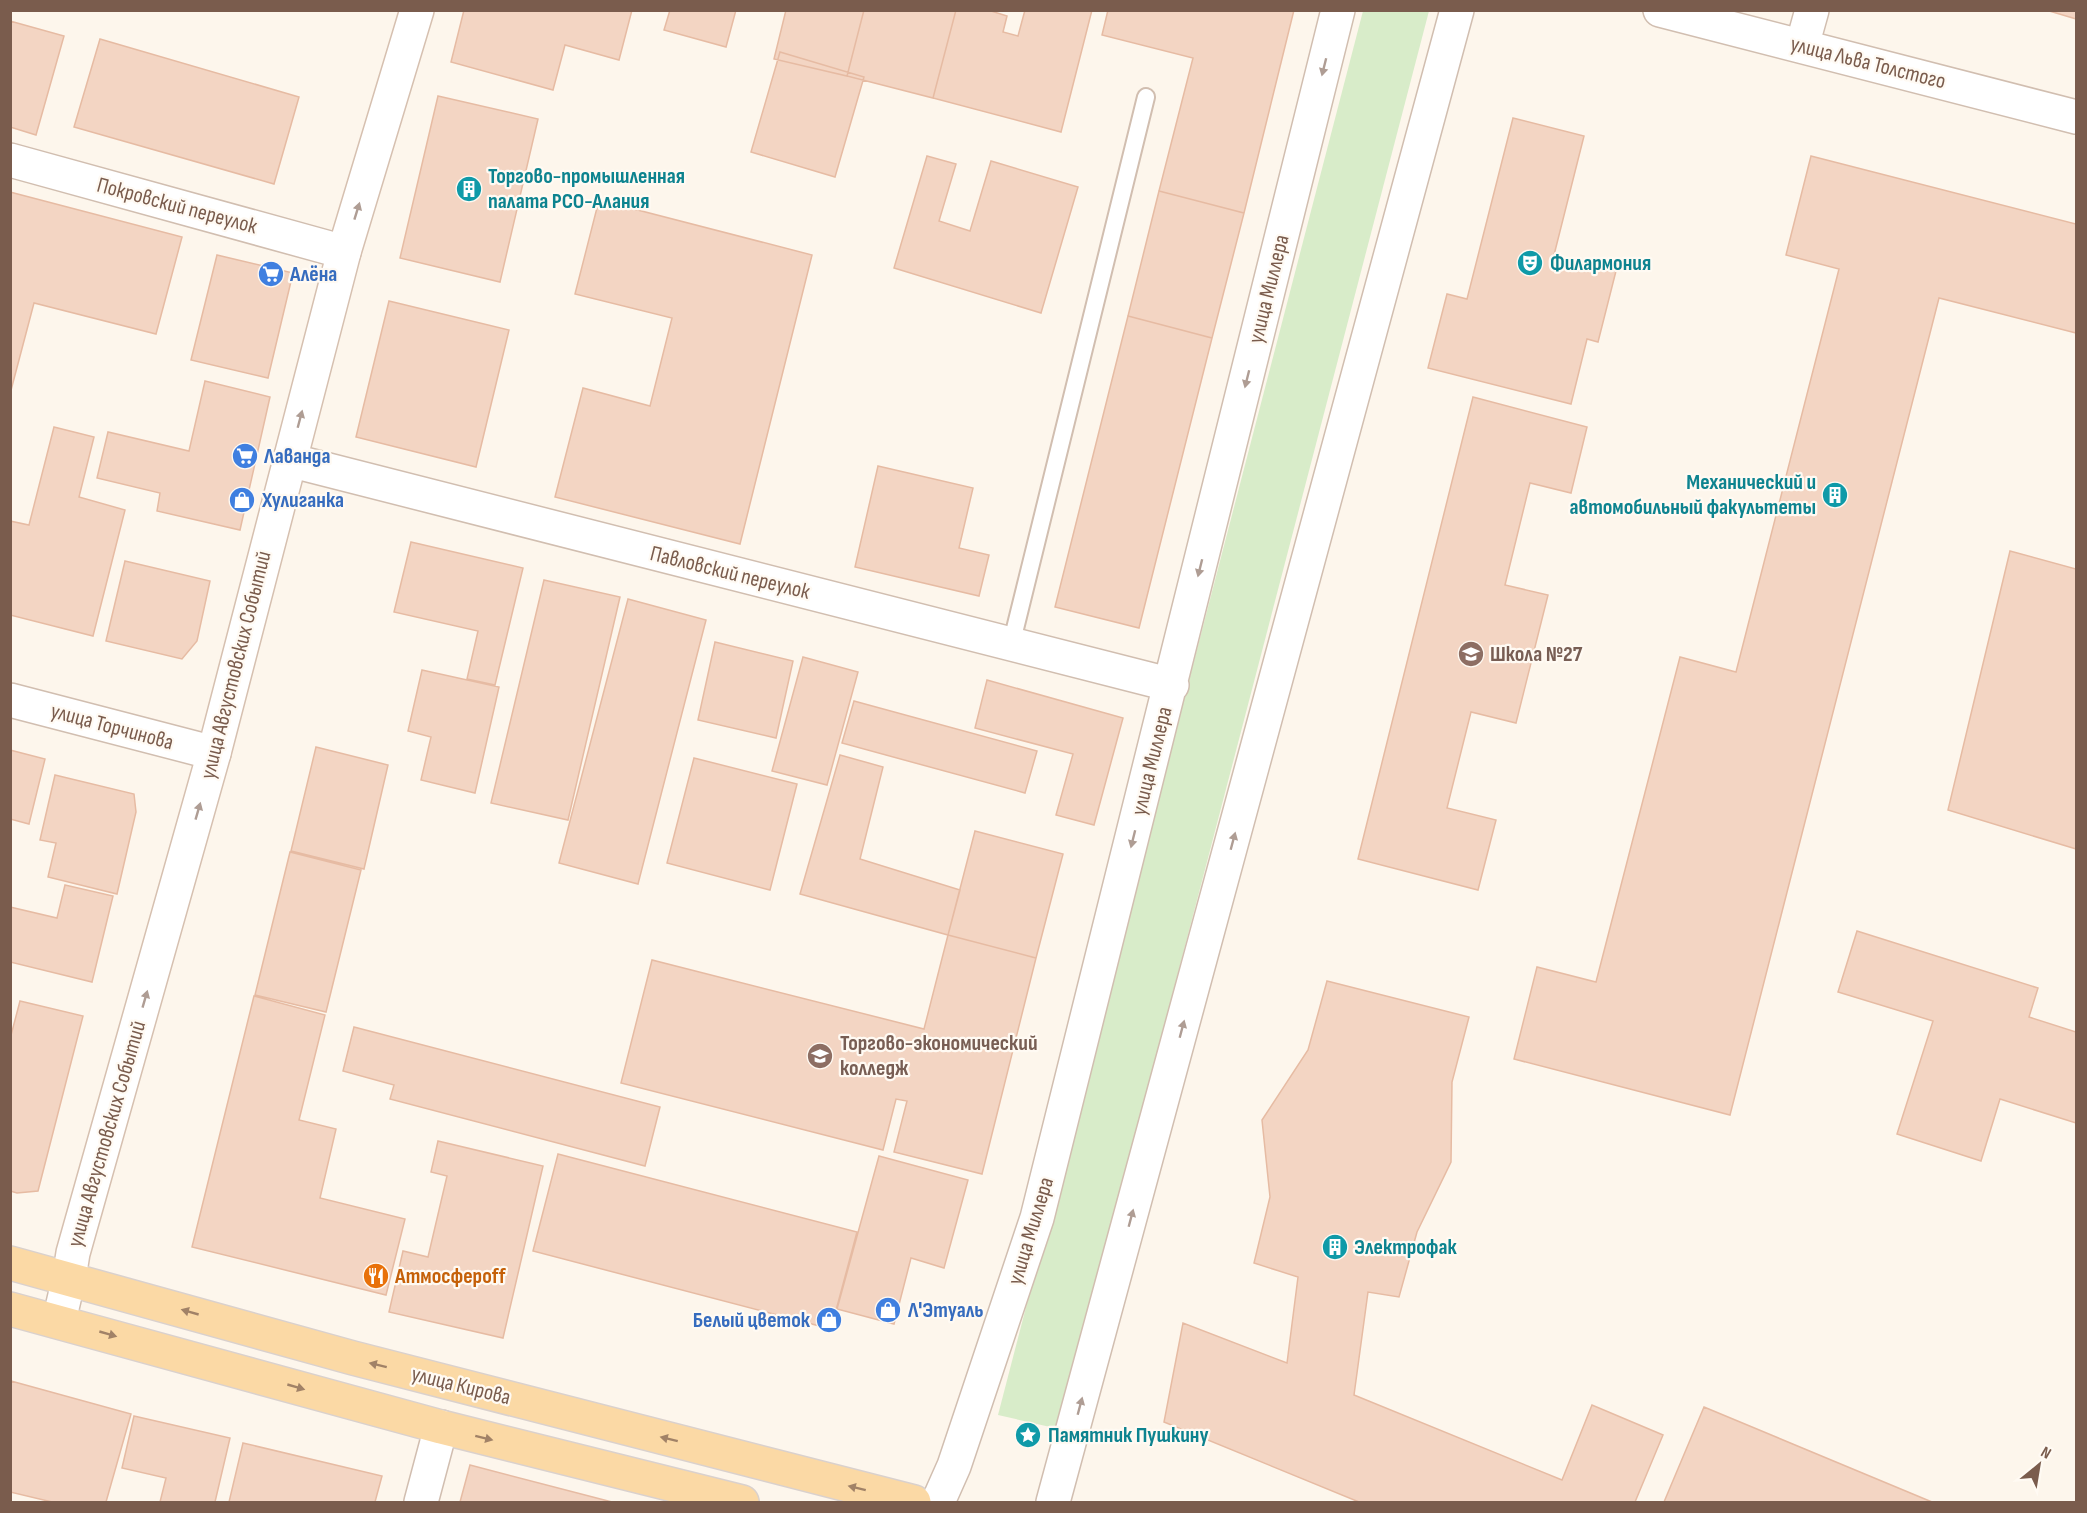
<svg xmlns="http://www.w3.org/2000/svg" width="2087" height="1513" font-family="'Sofia Sans Condensed',sans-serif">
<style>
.green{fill:#d8ecc9}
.building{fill:#f3d5c3;stroke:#e6bba3;stroke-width:1.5}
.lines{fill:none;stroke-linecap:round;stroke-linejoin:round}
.lane-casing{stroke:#d1beb0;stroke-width:20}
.street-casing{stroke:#d1beb0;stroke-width:36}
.secondary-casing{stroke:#d6c0b0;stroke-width:36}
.primary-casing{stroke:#dad1cd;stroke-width:36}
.lane{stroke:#fff;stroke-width:16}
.street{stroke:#fff;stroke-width:33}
.secondary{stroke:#fff;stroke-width:33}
.primary{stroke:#fbd9a5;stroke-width:33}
.oneway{fill:#af9d94}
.oneway2{fill:#a18267}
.labels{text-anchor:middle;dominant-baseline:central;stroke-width:4.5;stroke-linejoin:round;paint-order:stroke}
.street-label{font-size:22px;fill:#7a5c4d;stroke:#fffaf3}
.culture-label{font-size:22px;font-weight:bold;fill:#0d838f;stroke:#fffaf3;text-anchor:start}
.shop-label{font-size:22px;font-weight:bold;fill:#366cbe;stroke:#fffaf3;text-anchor:start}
.education-label{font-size:22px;font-weight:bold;fill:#785e54;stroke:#fffaf3;text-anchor:start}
.food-label{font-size:22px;font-weight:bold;fill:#c56008;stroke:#fffaf3;text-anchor:start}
</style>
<rect width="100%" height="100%" fill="#fdf6ec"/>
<path class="green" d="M1363 11H1429L1059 1429 998 1415Z"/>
<path class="building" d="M464 10H632L619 60 565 45 553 90 451 62Z
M670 10H736L726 47 664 30Z
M786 10H864L847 76 774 59Z
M864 10H956L933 98 847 76Z
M956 10H988L1007 16 1003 32 1018 36 1025 10H1092L1061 132 933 98Z
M1108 10H1294L1244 213 1159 191 1193 58 1102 35Z
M2046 10H2076V19Z
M10 21 64 36 36 135 10 127Z
M100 39 299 97 274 184 74 127Z
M780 52 864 77 835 177 751 152Z
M438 96 538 119 500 282 400 258Z
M1513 118 1584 136 1554 255 1616 271 1598 342 1587 339 1571 404 1428 368 1447 294 1467 299Z
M927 156 956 164 939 221 970 231 991 161 1078 187 1041 313 894 268Z
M1811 156 2076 224V333L1939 298 1730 1115 1514 1059 1537 967 1596 982 1680 657 1736 672 1839 269 1786 255Z
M1159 191 1244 213 1212 338 1128 316Z
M10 192 182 237 156 334 34 303 10 394Z
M599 200 812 255 740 544 555 497 583 388 650 406 672 318 575 294Z
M217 255 293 273 268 378 191 360Z
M389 301 509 330 476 467 356 437Z
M1128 316 1212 338 1139 628 1055 607Z
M205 381 270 397 240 530 157 511 160 493 97 478 108 432 189 451Z
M1473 397 1587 427 1571 493 1530 483 1505 585 1548 595 1516 723 1471 712 1447 808 1496 820 1478 890 1358 859Z
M54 427 94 437 79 497 125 510 93 636 10 615V521L29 525Z
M878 466 973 488 959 548 989 555 979 596 855 567Z
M411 542 523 568 495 685 467 679 478 631 394 612Z
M2010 551 2076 569V849L1948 810Z
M125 561 210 581 197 641 182 659 106 641Z
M544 580 620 597 568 820 491 803Z
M628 599 706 620 638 884 559 863Z
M715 642 793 661 776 738 698 720Z
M803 657 858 672 827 785 772 771Z
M422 670 499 687 475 793 421 780 431 737 408 731Z
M987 680 1123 718 1094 825 1056 815 1073 754 975 728Z
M854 701 1037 751 1025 793 842 743Z
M316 747 388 765 364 869 291 851Z
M10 750 45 759 29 824 10 819Z
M840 755 883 767 860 859 960 890 948 935 800 894Z
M694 758 797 784 770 890 667 863Z
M55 775 134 794 136 812 117 894 48 877 56 843 40 840Z
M975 831 1063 854 1036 958 948 935Z
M290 852 361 870 326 1012 255 995Z
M65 885 113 896 92 982 10 962V907L57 918Z
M1857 931 2038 988 2029 1017 2076 1032V1123L2000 1099 1981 1161 1897 1134 1933 1021 1838 992Z
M948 935 1036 958 982 1174 894 1152 907 1101 896 1099 883 1150 621 1083 652 960 924 1029Z
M1327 981 1469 1017 1452 1082 1451 1162 1417 1232 1399 1297 1368 1292 1354 1395 1562 1480 1592 1405 1663 1435 1635 1502H1359L1164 1422 1183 1323 1287 1363 1298 1277 1254 1263 1270 1197 1262 1120 1308 1050Z
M254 996 325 1015 299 1120 336 1129 320 1198 405 1219 386 1295 192 1247Z
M20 1001 83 1016 38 1191 17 1193 10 1191V1039Z
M354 1027 660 1107 645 1166 390 1099 394 1085 343 1071Z
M438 1141 543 1166 503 1338 389 1312 403 1251 428 1257 447 1176 431 1172Z
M558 1154 857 1232 831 1329 533 1251Z
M879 1156 968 1180 944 1268 911 1258 894 1324 837 1309Z
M11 1381 131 1414 106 1502H52L10 1492Z
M1704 1407 1932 1502H1664Z
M134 1416 230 1438 215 1502H160L166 1478 122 1468Z
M243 1443 382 1476 375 1502H229Z
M470 1465 612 1502H460Z"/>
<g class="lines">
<g class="lane-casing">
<path id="lane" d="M1011 645 1146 97"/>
</g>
<g class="street-casing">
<path id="street" d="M1660 10 2076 117
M1802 46 1812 10
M10 160 344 252
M289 460 1172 685
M10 700 214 753
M59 1321 69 1278
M421 1502 441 1427
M938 1502 954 1466 1037 1218 1338 10
M1053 1502 1457 10"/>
</g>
<g class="secondary-casing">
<path id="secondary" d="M69 1278 73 1253 214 753 344 252 417 10"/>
</g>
<g class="primary-casing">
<path id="primary" d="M10 1263 353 1358 914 1502
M10 1309 441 1427 742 1502"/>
</g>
<use href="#lane" class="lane"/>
<use href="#street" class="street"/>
<use href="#secondary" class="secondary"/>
<use href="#primary" class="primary"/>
</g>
<defs><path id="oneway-solid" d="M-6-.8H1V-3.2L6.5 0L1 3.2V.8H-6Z" transform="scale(1.5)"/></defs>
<g class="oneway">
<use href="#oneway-solid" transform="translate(1324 67) rotate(104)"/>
<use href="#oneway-solid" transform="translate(357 211) rotate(-73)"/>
<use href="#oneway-solid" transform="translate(1247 379) rotate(104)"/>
<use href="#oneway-solid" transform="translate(300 419) rotate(-75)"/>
<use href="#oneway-solid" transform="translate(1200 568) rotate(104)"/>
<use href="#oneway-solid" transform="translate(198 811) rotate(-74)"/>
<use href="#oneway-solid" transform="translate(1133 839) rotate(104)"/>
<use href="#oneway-solid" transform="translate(1233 841) rotate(-75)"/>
<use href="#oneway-solid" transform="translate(145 999) rotate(-74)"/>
<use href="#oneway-solid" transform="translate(1182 1029) rotate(-75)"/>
<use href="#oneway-solid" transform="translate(1131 1218) rotate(-75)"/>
<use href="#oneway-solid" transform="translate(1080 1406) rotate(-75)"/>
</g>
<g class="oneway2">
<use href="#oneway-solid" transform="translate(190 1312) rotate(-164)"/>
<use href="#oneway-solid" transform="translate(108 1334) rotate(16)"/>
<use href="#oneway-solid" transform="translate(378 1365) rotate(-166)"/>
<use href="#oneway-solid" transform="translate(296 1387) rotate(16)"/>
<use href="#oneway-solid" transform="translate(484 1438) rotate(14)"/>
<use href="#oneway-solid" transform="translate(669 1439) rotate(-166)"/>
<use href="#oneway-solid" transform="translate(857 1488) rotate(-166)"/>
</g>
<defs>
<g id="building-disc" transform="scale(1.35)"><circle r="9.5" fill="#0f9aa8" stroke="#fffaf3"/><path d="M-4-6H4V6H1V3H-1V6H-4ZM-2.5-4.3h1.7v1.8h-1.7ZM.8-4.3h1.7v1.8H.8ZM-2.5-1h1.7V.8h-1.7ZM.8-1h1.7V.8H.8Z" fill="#fff"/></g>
<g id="theatre-disc" transform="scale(1.35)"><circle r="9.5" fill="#0f9aa8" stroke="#fffaf3"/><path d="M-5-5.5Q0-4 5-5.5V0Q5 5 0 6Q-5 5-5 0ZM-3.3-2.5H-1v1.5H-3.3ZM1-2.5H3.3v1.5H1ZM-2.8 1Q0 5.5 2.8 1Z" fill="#fff"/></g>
<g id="supermarket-disc" transform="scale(1.35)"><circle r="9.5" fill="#3f7fe0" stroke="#fffaf3"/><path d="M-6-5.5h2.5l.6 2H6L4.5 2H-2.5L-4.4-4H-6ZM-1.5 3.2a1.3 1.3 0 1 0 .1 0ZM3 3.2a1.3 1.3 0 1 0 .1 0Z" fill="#fff"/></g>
<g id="shop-disc" transform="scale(1.35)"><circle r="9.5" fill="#3f7fe0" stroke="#fffaf3"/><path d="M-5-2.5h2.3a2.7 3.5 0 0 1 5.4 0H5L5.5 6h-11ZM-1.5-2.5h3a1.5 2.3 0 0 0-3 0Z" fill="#fff"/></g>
<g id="school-disc" transform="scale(1.35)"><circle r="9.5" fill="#8d6e63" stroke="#fffaf3"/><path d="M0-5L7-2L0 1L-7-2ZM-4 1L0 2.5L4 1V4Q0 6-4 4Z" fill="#fff"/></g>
<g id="university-disc" transform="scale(1.35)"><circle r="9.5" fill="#8d6e63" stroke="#fffaf3"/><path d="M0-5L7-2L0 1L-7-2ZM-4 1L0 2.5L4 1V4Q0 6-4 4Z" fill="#fff"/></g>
<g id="restaurant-disc" transform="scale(1.35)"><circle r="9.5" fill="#e8710a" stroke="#fffaf3"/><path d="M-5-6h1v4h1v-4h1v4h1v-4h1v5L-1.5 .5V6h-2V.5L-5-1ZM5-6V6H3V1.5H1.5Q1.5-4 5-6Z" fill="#fff"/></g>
<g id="sight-disc" transform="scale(1.35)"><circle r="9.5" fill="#0f9aa8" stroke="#fffaf3"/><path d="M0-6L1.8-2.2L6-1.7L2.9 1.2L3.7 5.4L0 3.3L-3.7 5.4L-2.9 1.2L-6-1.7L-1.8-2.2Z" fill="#fff"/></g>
</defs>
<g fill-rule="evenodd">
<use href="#building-disc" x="469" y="189"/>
<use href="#theatre-disc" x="1530" y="263"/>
<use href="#supermarket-disc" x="271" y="274"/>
<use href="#supermarket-disc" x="245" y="456"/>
<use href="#building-disc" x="1835" y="495"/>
<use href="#shop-disc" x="242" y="500"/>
<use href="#school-disc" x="1471" y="654"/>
<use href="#university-disc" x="820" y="1056"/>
<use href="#building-disc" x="1335" y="1247"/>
<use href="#restaurant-disc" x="376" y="1276"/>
<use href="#shop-disc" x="888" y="1310"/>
<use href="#shop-disc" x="829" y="1320"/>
<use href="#sight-disc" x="1028" y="1435"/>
</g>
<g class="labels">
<g class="street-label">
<text transform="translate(1868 63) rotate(14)">улица Льва Толстого</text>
<text transform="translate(177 206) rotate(15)">Покровский переулок</text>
<text transform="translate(1269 289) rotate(-76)">улица Миллера</text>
<text transform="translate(730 573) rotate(14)">Павловский переулок</text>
<text transform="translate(236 665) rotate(-76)">улица Августовских Событий</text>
<text transform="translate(112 727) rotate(15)">улица Торчинова</text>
<text transform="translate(1152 761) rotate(-76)">улица Миллера</text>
<text transform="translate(107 1134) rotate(-74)">улица Августовских Событий</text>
<text transform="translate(1031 1231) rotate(-73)">улица Миллера</text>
<text transform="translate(461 1386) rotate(14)">улица Кирова</text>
</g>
<g class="culture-label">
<text x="488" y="176">Торгово-промышленная<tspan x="488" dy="25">палата РСО-Алания</tspan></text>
<text x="1550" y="263">Филармония</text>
<text x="1816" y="482" text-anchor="end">Механический и<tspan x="1816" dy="25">автомобильный факультеты</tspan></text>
<text x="1354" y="1247">Электрофак</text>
<text x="1048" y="1435">Памятник Пушкину</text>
</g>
<g class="shop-label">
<text x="290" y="274">Алёна</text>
<text x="264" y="456">Лаванда</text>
<text x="262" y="500">Хулиганка</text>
<text x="908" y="1310">Л'Этуаль</text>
<text x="810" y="1320" text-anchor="end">Белый цветок</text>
</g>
<g class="education-label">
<text x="1490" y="654">Школа №27</text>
<text x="840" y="1043">Торгово-экономический<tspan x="840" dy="25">колледж</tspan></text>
</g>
<g class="food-label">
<text x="395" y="1276">Атмосферoff</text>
</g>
</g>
<rect width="2087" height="1513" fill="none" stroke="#7a5c4d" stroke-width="24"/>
<g transform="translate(2039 1465) rotate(30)" stroke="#fffaf3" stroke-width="4.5" paint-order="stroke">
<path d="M0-4.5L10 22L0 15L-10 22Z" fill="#7a5c4d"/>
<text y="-9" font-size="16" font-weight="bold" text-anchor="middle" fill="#7a5c4d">N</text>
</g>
</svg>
